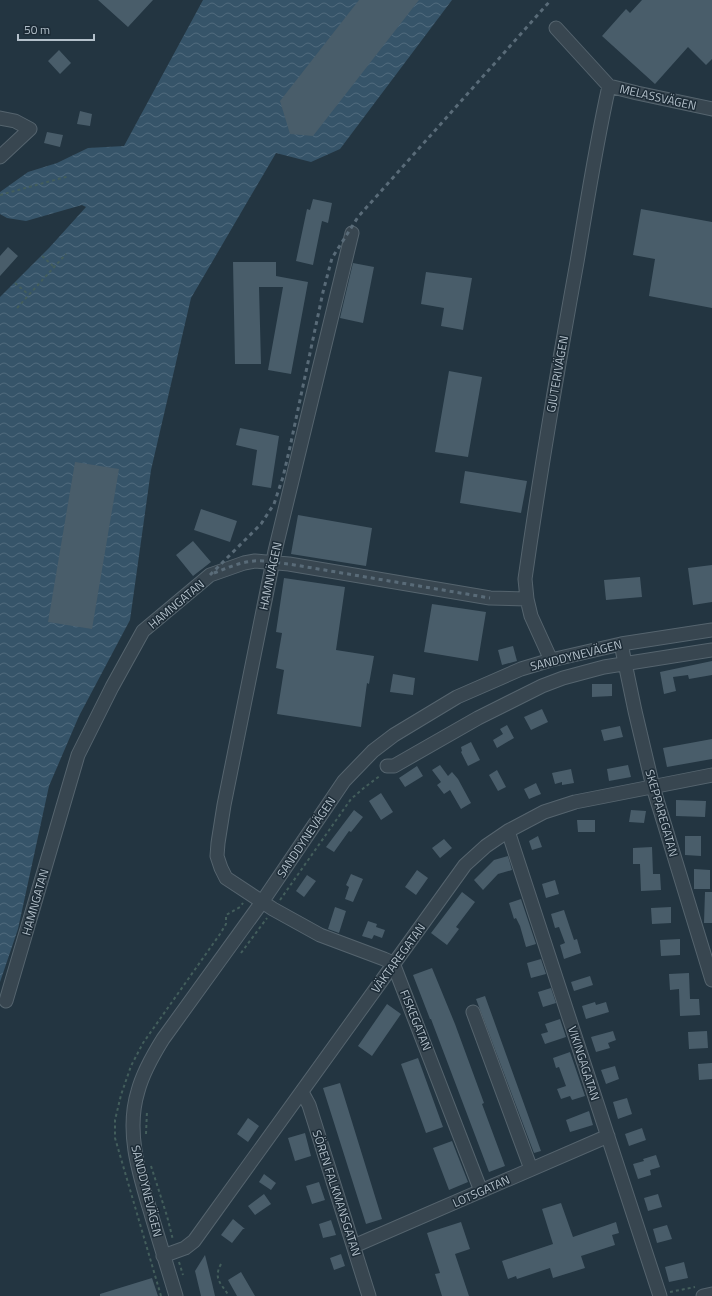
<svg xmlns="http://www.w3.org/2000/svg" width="712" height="1296" font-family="'Titillium Web',sans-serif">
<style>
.water{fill:url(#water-waves)}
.building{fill:#495d6a}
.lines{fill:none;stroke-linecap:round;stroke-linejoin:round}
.minor-casing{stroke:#55646e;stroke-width:15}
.path{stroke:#435e5c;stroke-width:2;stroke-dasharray:3 3;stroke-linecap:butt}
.minor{stroke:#384650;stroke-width:13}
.rail{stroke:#596b78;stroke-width:3;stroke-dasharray:4 4;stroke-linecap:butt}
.labels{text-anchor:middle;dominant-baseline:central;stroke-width:3;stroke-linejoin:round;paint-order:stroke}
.street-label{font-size:12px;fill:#b4c1cb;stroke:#1c2b36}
</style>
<defs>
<pattern id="water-waves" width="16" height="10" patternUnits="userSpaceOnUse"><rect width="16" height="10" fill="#365469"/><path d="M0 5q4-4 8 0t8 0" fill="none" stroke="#516b7d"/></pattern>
</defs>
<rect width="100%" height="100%" fill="#233541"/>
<path class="water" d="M203 0H452L340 149 311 162 276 153 191 298 151 470 130 620 79 716 49 786 18 929 0 982V297L49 248 86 207 82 205 26 221 7 218 0 214V192L28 172 57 163 88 148 124 146Z"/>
<path class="building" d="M98 0H153L128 27Z
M359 0H419L313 136 290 134 280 101Z
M642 0H712V59L706 65 688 47 655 84 602 36 626 9 630 13Z
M59 50 71 63 60 74 48 61Z
M80 111 92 114 90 126 77 124Z
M47 132 63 135 60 147 44 143Z
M313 199 332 203 328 223 322 221 313 265 296 261 307 209 310 210Z
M641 209 712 222V308L649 296 655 259 633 255Z
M8 247 18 256 0 276V256Z
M233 262H276V276L308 282 291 374 268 370 283 287H259L261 364H235Z
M353 263 374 267 363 323 340 318Z
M426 272 472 278 463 330 441 326 444 308 421 304Z
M449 371 482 377 468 457 435 452Z
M240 428 279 436 271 488 252 485 257 450 236 445Z
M75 462 119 469 92 629 48 622Z
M465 471 527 481 521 513 460 503Z
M201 509 237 521 230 542 194 530Z
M298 515 372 528 366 566 291 554Z
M193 541 211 562 193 576 176 555Z
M712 565V602L693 605 688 568Z
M640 577 642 597 606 600 604 580Z
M284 578 345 587 336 650 374 656 369 684 367 683 361 727 277 714 284 670 276 668 282 633 276 632Z
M432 604 486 612 478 661 424 652Z
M513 646 517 661 502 665 498 650Z
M712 661V675L689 679 688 675 673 677 676 691 664 694 660 672Z
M393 674 415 678 413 695 390 692Z
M592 684H612V696L592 697Z
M542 709 548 722 531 730 524 717Z
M507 725 514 738 497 748 493 740 503 734 500 729Z
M620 726 623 737 604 741 601 730Z
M712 739V759L667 767 663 748Z
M471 742 480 760 468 766 461 752 462 751 461 747Z
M440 765 448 776 452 772 458 779 471 803 461 809 450 790 444 794 437 785 441 782 432 770Z
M628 765 631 777 609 781 607 769Z
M417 766 423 776 405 787 399 778Z
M571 769 574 783 562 785V782L555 784 552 773Z
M497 770 506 787 498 791 489 775Z
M536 783 541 794 529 799 524 789Z
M381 793 393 812 381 820 369 801Z
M676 800 706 801 705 817 676 816Z
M354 810 363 817 351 832 349 831 334 852 326 847Z
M631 810 646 811 644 823 629 822Z
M577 820H595V832H578Z
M538 836 542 847 532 850 529 841Z
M685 836H701V856L685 855Z
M444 839 452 848 440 858 432 848Z
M652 847 653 874H660L661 890 641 891 640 864H633V848Z
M508 856 512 870 498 874 483 890 474 880 494 860Z
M694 869 710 870V889H694Z
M417 870 428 878 416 895 405 887Z
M351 874 363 879 353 902 345 899 349 887 346 885Z
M307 875 316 881 304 897 296 891Z
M555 880 559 894 546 898 542 884Z
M462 892 475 902 456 927 459 929 447 945 431 933Z
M705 892H712V923H704Z
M521 899 536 944 526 947 520 926 516 918 514 919 509 903Z
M335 907 346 911 339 933 328 929Z
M671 907V923L652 924 651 908Z
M564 910 574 940 577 939 581 953 564 959 560 945 565 943 559 927 555 928 551 914Z
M368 921 377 924 376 927 385 930 382 938 374 935 372 939 362 936Z
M680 939V955L661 956 660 940Z
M541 959 546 974 531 978 527 963Z
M432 968 455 1024 484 1103 482 1104 505 1166 489 1172 431 1019H430L413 975Z
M689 973 690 999H699L700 1015 680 1016 679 989 670 990 669 974Z
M590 976 593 985 574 991 571 982Z
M551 988 556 1003 543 1007 538 992Z
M485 996 541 1151 534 1153 476 999Z
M595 1002 596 1005 606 1002 609 1012 586 1019 582 1006Z
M387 1004 401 1014 372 1056 358 1046Z
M560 1019 566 1037 545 1044 541 1034 548 1032 545 1024Z
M613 1031 616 1040 608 1043 610 1048 596 1052 591 1037Z
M707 1031 708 1048 689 1049 688 1032Z
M570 1052 585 1096 572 1100 570 1096 561 1099 557 1089 566 1086 559 1067 556 1068 553 1058Z
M418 1058 443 1127 426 1133 401 1064Z
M712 1063V1079L699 1080 698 1064Z
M615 1066 619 1079 606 1084 601 1070Z
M340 1083 382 1219 366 1224 323 1088Z
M627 1098 632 1114 618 1119 613 1102Z
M589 1111 593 1125 570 1132 566 1120Z
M248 1118 259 1126 248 1142 237 1134Z
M642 1128 646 1140 629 1146 625 1134Z
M305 1133 311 1156 295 1161 288 1138Z
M452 1141 468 1182 449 1190 433 1148Z
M656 1155 660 1167 650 1170 651 1175 638 1179 633 1164 644 1161 643 1159Z
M264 1174 276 1183 271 1190 259 1182Z
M319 1182 325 1200 312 1204 306 1186Z
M264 1194 271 1204 255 1215 248 1206Z
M658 1194 662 1207 648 1211 644 1198Z
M561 1203 573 1237 616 1222 619 1233 612 1235 615 1245 581 1256 585 1268 553 1278 550 1268 517 1279 516 1276 508 1279 502 1261 553 1244 542 1209Z
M233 1219 245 1229H243L232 1243 221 1235Z
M331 1220 336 1235 323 1238 319 1224Z
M461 1222 470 1249 455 1254 469 1296H442L435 1274 440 1273 427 1233Z
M667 1225 672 1239 657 1243 653 1229Z
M341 1254 345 1266 334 1270 330 1258Z
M205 1255 212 1283 215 1296H201L195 1271Z
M684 1262 688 1278 669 1282 665 1267Z
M241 1272 255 1296H237L228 1280Z
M152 1278 158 1296H100V1294Z"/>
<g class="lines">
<g class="minor-casing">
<path id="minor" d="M556 28 609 86 637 93 712 109
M0 118 15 121 30 129 0 157
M352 233 275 551 224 805 218 843 217 856 221 868 226 878 273 909 320 935 384 959 393 963 481 1191
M621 644 635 711 653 787 712 980
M551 660 531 616 527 599 525 579C540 473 558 367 577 262 587 203 596 144 609 86
M387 766H394L478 718 542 686 563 678 604 667 712 650
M508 831 660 1296
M6 1001 78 755 112 687 143 631 210 575 244 563 255 561 289 564 490 598 527 599
M473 1012 531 1169
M302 1092 309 1105 369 1296
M354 1246 608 1136
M163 1256 185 1248 194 1241 465 865 486 846 508 831 544 812 575 802 712 775
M176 1296C168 1270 160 1243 152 1217 140 1176 125 1133 138 1091 143 1072 153 1055 163 1039L262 902 344 781 373 751 394 735 457 697 521 669 551 660 621 644 712 630
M703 1296 712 1294"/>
</g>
<path class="path" d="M0 195 69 176
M42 256 54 267
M15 283 29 295
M17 308 66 254
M280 900 351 799 365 787 381 775
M241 953 267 918
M146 1134 147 1111
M151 1166 167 1216 173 1240
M179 1262 183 1275
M221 1264C213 1279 221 1283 229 1296
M670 1292 695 1287
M161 1296 115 1138V1120L121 1095 131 1066 143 1043 220 934 226 924V915L240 907 243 903"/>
<use href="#minor" class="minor"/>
<path class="rail" d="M214 573C227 568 240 562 254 561 265 560 278 563 289 564L490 598
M210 575 261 524 274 504 283 477 290 447 323 292 332 258 358 217 551 0"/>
</g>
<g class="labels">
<g class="street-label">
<text transform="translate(658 97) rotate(13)">MELASSVÄGEN</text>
<text transform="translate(557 374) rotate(-80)">GJUTERIVÄGEN</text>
<text transform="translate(270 576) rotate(-78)">HAMNVÄGEN</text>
<text transform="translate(176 604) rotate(-40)">HAMNGATAN</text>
<text transform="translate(576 655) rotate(-14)">SANDDYNEVÄGEN</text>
<text transform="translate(662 813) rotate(74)">SKEPPAREGATAN</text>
<text transform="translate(306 837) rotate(-56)">SANDDYNEVÄGEN</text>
<text transform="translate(35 902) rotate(-74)">HAMNGATAN</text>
<text transform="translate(398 958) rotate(-54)">VÄKTAREGATAN</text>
<text transform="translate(416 1020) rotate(68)">FISKEGATAN</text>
<text transform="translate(584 1063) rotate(72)">VIKINGAGATAN</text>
<text transform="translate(147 1191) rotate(76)">SANDDYNEVÄGEN</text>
<text transform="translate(481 1191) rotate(-24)">LOTSGATAN</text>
<text transform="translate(337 1193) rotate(72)">SÖREN FALKMANSGATAN</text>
</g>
</g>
<path d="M18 34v6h76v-6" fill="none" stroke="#b4c1cb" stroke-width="2"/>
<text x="24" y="34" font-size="12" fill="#b4c1cb" stroke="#1c2b36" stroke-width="3" paint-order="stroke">50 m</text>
</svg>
